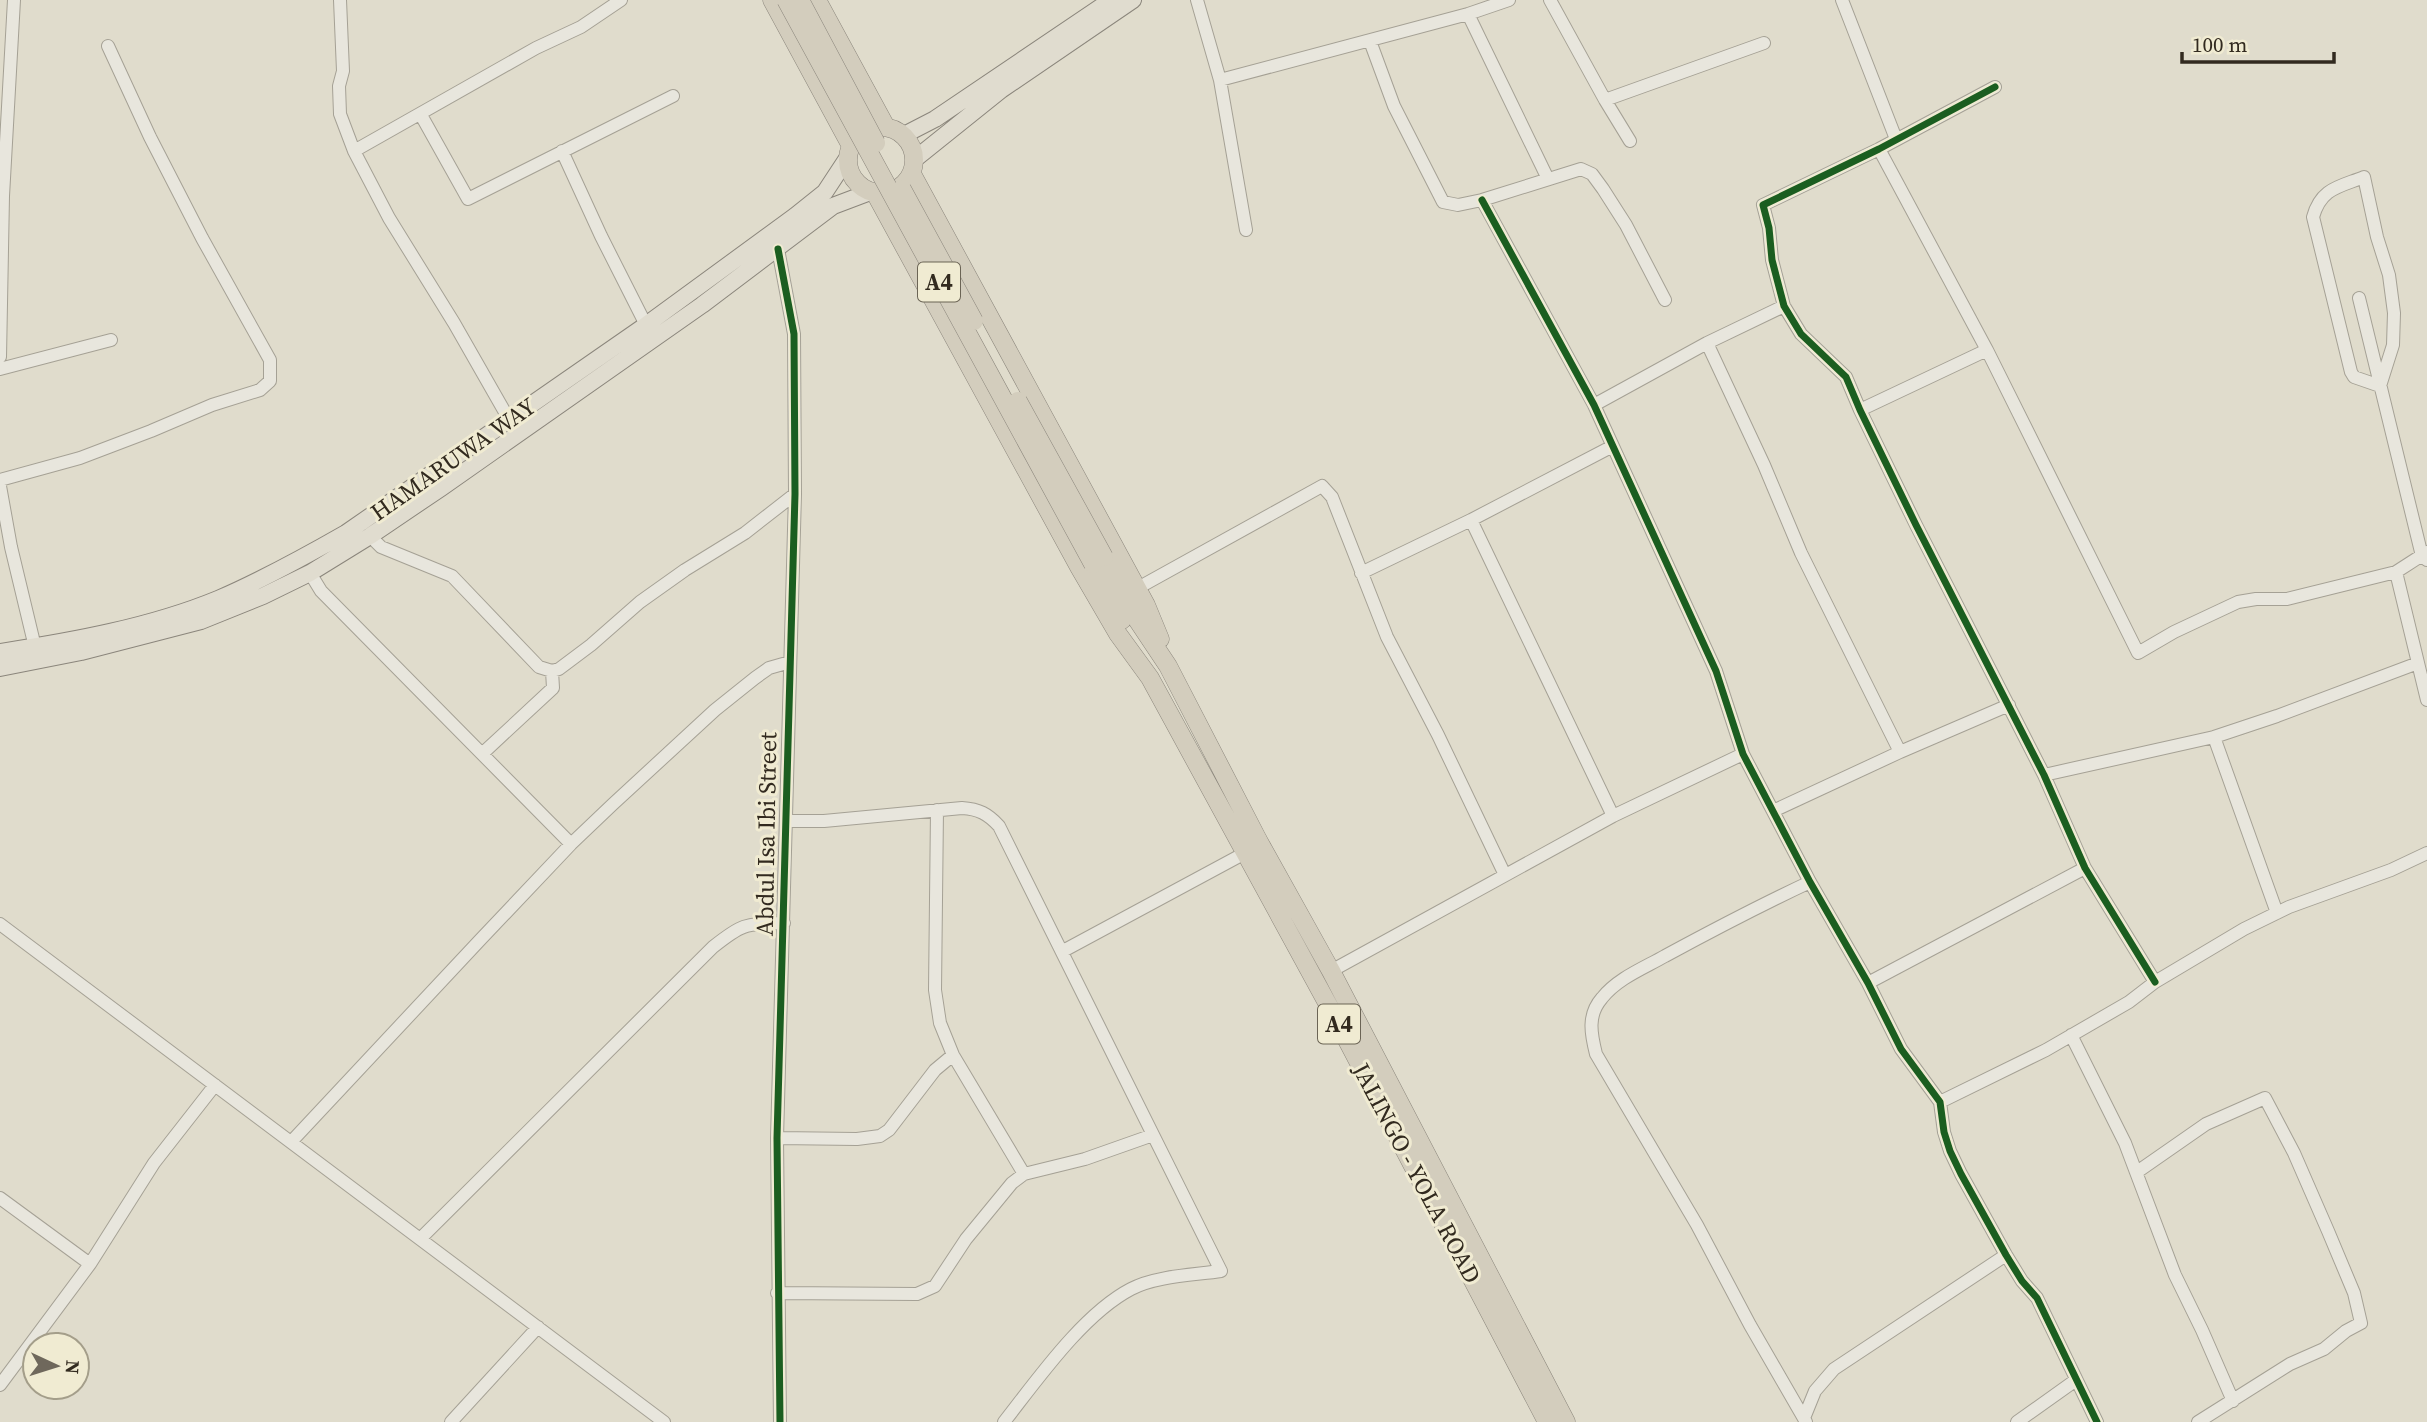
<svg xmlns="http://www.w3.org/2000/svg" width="2427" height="1422" font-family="'Source Serif 4',serif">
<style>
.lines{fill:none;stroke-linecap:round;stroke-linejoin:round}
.minor-casing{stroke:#a5a195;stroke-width:14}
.major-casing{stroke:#8b867c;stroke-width:18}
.highway-casing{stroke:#8b867c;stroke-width:19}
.minor{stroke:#e8e6dd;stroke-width:12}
.major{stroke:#e0dccf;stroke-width:16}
.highway{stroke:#d3cdbd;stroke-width:18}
.highway-bridge-casing{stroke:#8b867c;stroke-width:19;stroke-linecap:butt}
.highway-bridge{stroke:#d3cdbd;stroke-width:18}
.cycleway-casing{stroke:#f0ebd2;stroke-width:11}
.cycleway{stroke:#1b5e20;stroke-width:7}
.labels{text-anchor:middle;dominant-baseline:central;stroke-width:6;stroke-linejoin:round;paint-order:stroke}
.shield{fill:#f0ebd2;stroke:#6b6455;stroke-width:2}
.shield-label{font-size:23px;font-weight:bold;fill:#322a1f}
.street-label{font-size:24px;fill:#322a1f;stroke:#f0ebd2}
</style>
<rect width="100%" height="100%" fill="#e0dccc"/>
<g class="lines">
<g class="minor-casing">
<path id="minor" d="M340 0 343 71 339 86 340 114 354 151 389 218 454 323 510 421
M1197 0 1220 80 1468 14 1509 0
M1550 0 1605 100 1630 141
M1842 0 1896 139
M1468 14 1548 179
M1370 41 1394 106 1443 202 1458 205 1482 200 1581 169 1592 174 1603 189 1626 225 1665 300
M1220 80 1246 230
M1995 87 1879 149 1763 205 1769 228 1772 260 1784 306 1801 334 1846 377 1860 410 1916 525 2044 775 2085 868 2155 982
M1605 100 1764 43
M421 115 468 199 673 96
M1879 149 1987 350 2138 653 2174 632 2238 602 2256 599H2287L2396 572 2427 552
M354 151 536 48 581 27 621 0
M562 151 601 236 646 325
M2364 177 2377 237 2389 275 2394 313 2393 345 2380 386 2354 377 2351 372 2313 217C2321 188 2339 187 2364 177Z
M1482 200 1594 405 1716 671 1743 754 1810 882 1868 983 1901 1049 1940 1102 1944 1132 1950 1151 1961 1174 2006 1255 2022 1281 2037 1298 2097 1422
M778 249 794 334 795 494 777 1138 780 1422
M2359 298 2422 556 2427 560
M1707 343 1764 465 1801 553 1900 752
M0 357 3 196 14 0
M0 369 111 340
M1594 405 1707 343 1784 306
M1860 410 1987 350
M0 480 80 458 151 431 212 405 260 390 270 381V360L202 238 150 137 108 46
M0 486 11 547 35 647
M1471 520 1613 816
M370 536 381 547 452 576 539 667 552 671 559 669 591 645 640 602 685 570 745 533 795 494
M2396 572 2427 700
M310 573 321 591 571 844
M1361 573 1471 520 1611 447
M1136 589 1322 486 1332 497 1387 637 1438 735 1505 875
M2214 737 2277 913
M483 753 553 688 552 671
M2044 775 2214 737 2277 716 2418 663
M937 810 935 990 940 1023 953 1055 1024 1174
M1773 811 1900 752 2009 705
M786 821H824L962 808C979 809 988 814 999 826L1221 1271C1194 1275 1155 1276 1131 1289 1083 1314 1037 1380 1004 1422
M0 924 664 1422
M1063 951 1245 853
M1331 971 1613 816 1743 754
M1868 983 2085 868
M2071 1035 2125 1143 2175 1275 2202 1330 2233 1401
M1940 1102 2046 1050 2129 1002 2155 982 2244 929 2289 907 2391 870 2427 853
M777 1138 857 1139 880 1136 889 1130 935 1070 953 1055
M291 1142 480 940 571 844 613 804 715 710 755 678 769 668 790 662
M2137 1172 2206 1124 2265 1098 2294 1153 2328 1231 2354 1293 2361 1323 2346 1331 2324 1349 2290 1364 2198 1422
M0 1198 90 1264
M421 1238 713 947C743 923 745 924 784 923
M777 1293 917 1294 935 1286 966 1239 1012 1183 1024 1174 1085 1159 1153 1135
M0 1385 90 1264 154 1163 215 1085
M1804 1418 1815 1391 1834 1369 2006 1255
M451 1422 538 1327
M1806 1422 1750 1325 1697 1225 1596 1054C1591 1034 1587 1015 1602 998 1618 978 1644 968 1665 956 1713 930 1761 905 1810 882
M2017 1422 2076 1380"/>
</g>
<g class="major-casing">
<path id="major" d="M904 135 935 119 1111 0
M915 159 1001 90 1133 0
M0 652C72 641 150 627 218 599 262 580 304 557 346 533L646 325 795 216 825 192 848 157
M0 668 81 652 201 621 263 596 310 573 370 536 441 488 702 305 833 206 870 192"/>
</g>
<g class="highway-casing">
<path id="highway" d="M772 0 851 146
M817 0 886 127
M848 160a33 33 0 1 1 66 0a33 33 0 1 1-66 0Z
M912 174 1146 605 1160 639
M875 193 1079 567 1118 634 1150 678 1337 1021 1547 1422
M1104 557 1138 621 1168 666 1258 840 1331 971 1566 1422
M1093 564 1122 620"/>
</g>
<use href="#minor" class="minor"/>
<use href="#major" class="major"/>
<use href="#highway" class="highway"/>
<g class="highway-bridge-casing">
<path id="highway-bridge" d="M786 0 1093 564
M800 0 876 143
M902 189 974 321
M1018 401 1104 557"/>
</g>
<use href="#highway-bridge" class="highway-bridge"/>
<g class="cycleway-casing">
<path id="cycleway" d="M1995 87 1879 149 1763 205 1769 228 1772 260 1784 306 1801 334 1846 377 1860 410 1916 525 2044 775 2085 868 2155 982
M1482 200 1594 405 1716 671 1743 754 1810 882 1868 983 1901 1049 1940 1102 1944 1132 1950 1151 1961 1174 2006 1255 2022 1281 2037 1298 2097 1422
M778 249 794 334 795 494 777 1138 780 1422"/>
</g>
<use href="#cycleway" class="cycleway"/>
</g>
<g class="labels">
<g class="shield">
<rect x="918" y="262.5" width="42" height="39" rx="5"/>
<rect x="1318" y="1004.5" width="42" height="39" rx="5"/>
</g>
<g class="shield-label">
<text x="939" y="282">A4</text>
<text x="1339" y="1024">A4</text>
</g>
<g class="street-label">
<text transform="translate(453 459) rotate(-35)">HAMARUWA WAY</text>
<text transform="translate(766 834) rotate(-89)">Abdul Isa Ibi Street</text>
<text transform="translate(1417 1173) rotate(62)">JALINGO - YOLA ROAD</text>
</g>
</g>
<g transform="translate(56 1366) rotate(94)"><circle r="33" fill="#f0ebd2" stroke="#a49e8a" stroke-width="2"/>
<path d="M0-5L12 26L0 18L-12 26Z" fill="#6f685c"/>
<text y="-10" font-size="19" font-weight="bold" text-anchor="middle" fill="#322a1f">N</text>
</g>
<path d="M2182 52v10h152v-10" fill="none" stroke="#322a1f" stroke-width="3.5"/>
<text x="2192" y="52" font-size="21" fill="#322a1f" stroke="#f0ebd2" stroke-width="5" paint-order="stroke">100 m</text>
</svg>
